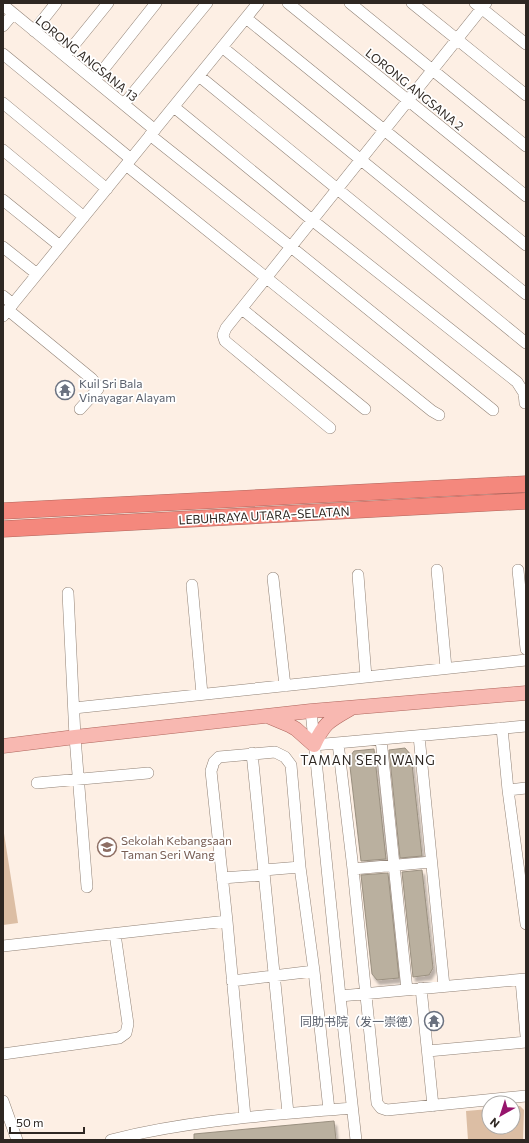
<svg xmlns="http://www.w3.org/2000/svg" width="529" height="1143" font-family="Commissioner,'Noto Sans SC',sans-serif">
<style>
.green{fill:#dcbea4}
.building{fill:#bab09f;stroke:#9a9080;filter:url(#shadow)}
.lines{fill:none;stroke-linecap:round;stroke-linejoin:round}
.minor-casing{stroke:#918276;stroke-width:12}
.major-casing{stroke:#af665d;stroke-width:15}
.highway-casing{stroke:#af665d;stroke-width:17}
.minor{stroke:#fff;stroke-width:11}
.major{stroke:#f8b8b1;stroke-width:14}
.highway{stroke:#f4887d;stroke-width:16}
.labels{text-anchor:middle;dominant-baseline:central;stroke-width:3.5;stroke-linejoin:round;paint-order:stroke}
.street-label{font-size:12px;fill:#2e2722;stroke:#fff}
.worship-label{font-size:12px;fill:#5b616d;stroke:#fff;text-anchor:start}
.education-label{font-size:12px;fill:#785e54;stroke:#fff;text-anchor:start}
.neighbourhood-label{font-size:13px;letter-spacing:1px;fill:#2e2722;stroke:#fff}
</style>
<defs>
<filter id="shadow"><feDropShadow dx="2.5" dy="4.5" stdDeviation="1" flood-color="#0004"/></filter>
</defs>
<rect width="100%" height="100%" fill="#fdefe4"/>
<path class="green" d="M3 827 18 923 3 925Z
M513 1106H520L524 1110 523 1140H468L466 1111 489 1109V1127H513Z"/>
<path class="building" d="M405 748 411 755 422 856 400 858 389 750Z
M374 749 386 859 361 861 349 758 354 751Z
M422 870 433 968 429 975 413 977 402 872Z
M388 873 399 978 377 980 372 974 361 875Z
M334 1121 336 1140H194V1134Z"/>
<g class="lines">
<g class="minor-casing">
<path id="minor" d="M288 3 526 196
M350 3 526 146
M412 3 526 95
M475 3 526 44
M3 5 155 130
M246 18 526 245
M3 26 13 14
M34 31 56 3
M222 47 526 294
M3 54 131 159
M65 56 108 3
M199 76 526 343
M95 80 156 3
M3 103 107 189
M124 104 207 3
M174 107 312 220 517 382 524 393 525 403
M150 135 291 247 493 410
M3 150 84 217
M126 165 432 411 439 415
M3 200 60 246
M3 247 37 274
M3 296 13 304
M242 309 365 409
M8 310 92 379 97 385 98 389 80 409
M3 316 258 3
M330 428 225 341 223 335 226 328 486 3
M437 570 446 668
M518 570 526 649
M358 575 366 677
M273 578 285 686
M192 585 202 694
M68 593 75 737 87 887
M74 708 526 660
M311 711 340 996 356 1140
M502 728 508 790 526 924
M419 736 444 986
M381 739 407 990
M338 743 353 869 377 1103 381 1108 387 1110 526 1096
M314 745 526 726
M252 753 288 1113
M37 783 148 773
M508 790 526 788
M353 869 431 862
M264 870 300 867
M222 878 264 875
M3 946 227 921
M521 980 526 1036
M232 981 314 971
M421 988 433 1106
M340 996 526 979
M428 1051 526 1042
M3 1054 119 1038 126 1033 128 1024 115 934
M3 1101 17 1140
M245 1117 227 921 211 771 214 762 219 757 275 752 285 757 291 765 300 867 314 971 329 1110
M111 1140C190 1120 271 1115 352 1108"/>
</g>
<g class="major-casing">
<path id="major" d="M270 717 289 725 296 729 314 745C324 723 329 721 350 709
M3 746 75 737 311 711 526 693"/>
</g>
<g class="highway-casing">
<path id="highway" d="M3 511 526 484
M3 529 526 501"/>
</g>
<use href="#minor" class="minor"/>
<use href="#major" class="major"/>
<use href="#highway" class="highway"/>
</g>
<defs>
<g id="temple-ring" transform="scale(1)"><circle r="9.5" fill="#fff" stroke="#6b7280" stroke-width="1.5"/><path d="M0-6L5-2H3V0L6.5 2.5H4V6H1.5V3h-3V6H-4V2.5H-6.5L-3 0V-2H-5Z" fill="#6b7280"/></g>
<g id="school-ring" transform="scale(1)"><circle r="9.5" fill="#fff" stroke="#8d6e63" stroke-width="1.5"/><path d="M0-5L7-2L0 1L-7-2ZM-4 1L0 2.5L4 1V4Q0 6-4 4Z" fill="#8d6e63"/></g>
</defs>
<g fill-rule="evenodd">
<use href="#temple-ring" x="65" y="390"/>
<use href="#school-ring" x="107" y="847"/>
<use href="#temple-ring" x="434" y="1021"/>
</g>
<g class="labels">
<g class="street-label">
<text transform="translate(87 58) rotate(39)">LORONG ANGSANA 13</text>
<text transform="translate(415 89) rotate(39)">LORONG ANGSANA 2</text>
<text transform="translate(264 515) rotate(-3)">LEBUHRAYA UTARA–SELATAN</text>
</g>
<g class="worship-label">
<text x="79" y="383">Kuil Sri Bala<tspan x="79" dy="14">Vinayagar Alayam</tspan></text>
<text x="420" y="1021" text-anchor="end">同助书院（发一崇德）</text>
</g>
<g class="education-label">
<text x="121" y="840">Sekolah Kebangsaan<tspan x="121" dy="14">Taman Seri Wang</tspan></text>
</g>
<g class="neighbourhood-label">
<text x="368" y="760">TAMAN SERI WANG</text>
</g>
</g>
<rect width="529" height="1143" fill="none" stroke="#2e2722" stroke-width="8"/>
<g transform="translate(501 1115) rotate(219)"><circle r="19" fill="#ffffff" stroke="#aba9a7"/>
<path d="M0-3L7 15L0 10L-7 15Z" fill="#96146c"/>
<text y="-6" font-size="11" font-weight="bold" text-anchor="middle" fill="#2e2722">N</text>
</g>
<path d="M10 1127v6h74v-6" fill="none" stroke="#2e2722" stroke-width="2"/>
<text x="16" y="1127" font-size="12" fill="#2e2722" stroke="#ffffff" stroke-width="3" paint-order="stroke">50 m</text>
</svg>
